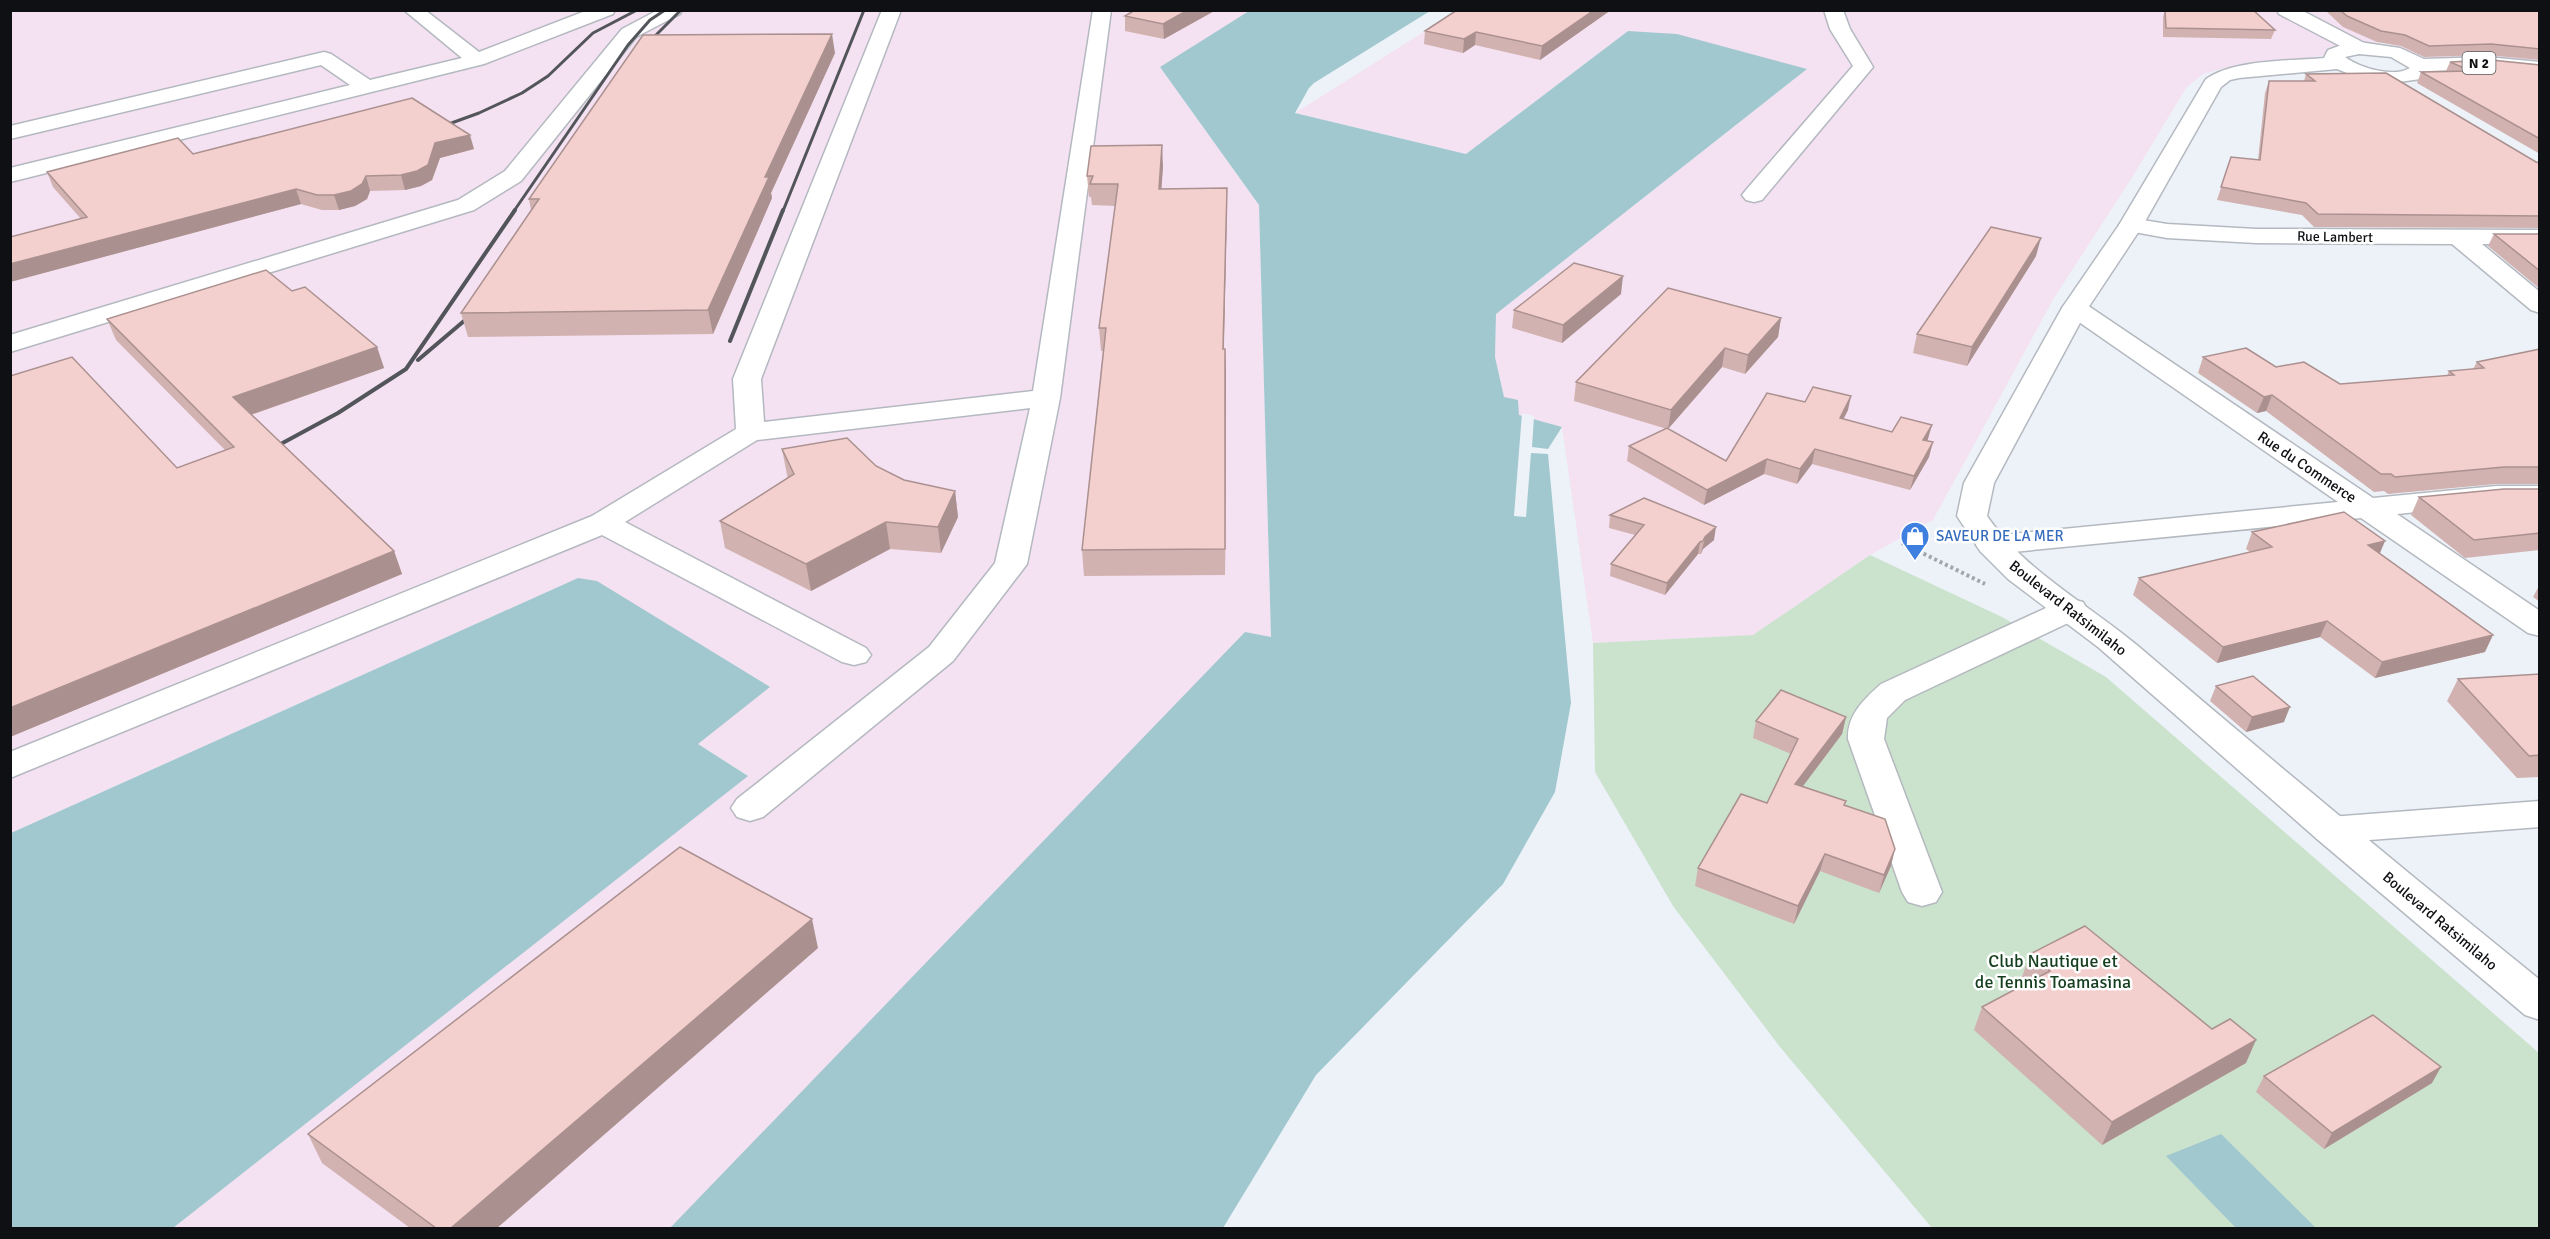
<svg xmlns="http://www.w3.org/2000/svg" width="2550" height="1239" font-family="Signika,sans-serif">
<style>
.industrial{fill:#f4e1f2}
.green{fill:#cbe2cd}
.water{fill:#a2c8cf}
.pier{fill:#edf2f9}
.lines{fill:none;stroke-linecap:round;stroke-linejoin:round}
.minor-casing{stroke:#b4b9c0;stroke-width:3}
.major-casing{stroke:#b4b9c0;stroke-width:3}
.path{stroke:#a3a6ac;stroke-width:4;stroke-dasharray:3 3;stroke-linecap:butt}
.minor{fill:#fff;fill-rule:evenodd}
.major{fill:#fff;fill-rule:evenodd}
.rail-far1{stroke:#525559;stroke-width:3}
.rail{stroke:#525559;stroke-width:4}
.wall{fill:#d1b2b0}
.shaded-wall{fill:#aa9190}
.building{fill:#f3cfcd;stroke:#aa9190;stroke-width:1.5}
.labels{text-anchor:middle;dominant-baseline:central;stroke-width:5;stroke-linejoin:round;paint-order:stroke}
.shield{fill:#fff;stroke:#57585a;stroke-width:1.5}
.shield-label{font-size:14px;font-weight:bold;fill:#0f1013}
.far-street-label{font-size:14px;fill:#0f1013;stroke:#fff}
.street-label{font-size:15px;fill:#0f1013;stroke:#fff}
.shop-label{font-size:15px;fill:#366cbe;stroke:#fff;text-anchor:start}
.near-park-label{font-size:18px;fill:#153e1e;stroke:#fff}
</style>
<rect width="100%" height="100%" fill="#edf2f9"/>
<path class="industrial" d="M10 11H1253L1160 67 1259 205 1271 638 681 1228H173L747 775 698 744 578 578 11 833Z
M1457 11H2539V62L2500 60 2449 62 2422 56 2384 42 2327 48V55L2290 60 2244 63 2203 74 2186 88 2133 176 2054 298 1933 520 1870 555 1753 635 1593 643 1562 427 1518 415 1504 397 1495 357 1496 314 1807 69 1628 31 1466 154 1295 113Z"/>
<path class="green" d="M1870 555 2002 617 2106 677 2539 1053V1228H1932L1780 1047 1673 906 1595 772 1593 643 1753 635Z"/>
<path class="water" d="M1249 11H1430L1314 83 1309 88 1295 113 1466 154 1628 31 1677 34 1807 69 1496 314 1495 357 1504 397 1518 400 1519 415 1562 427 1548 449V454L1571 703 1555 792 1503 884 1316 1075 1223 1228H670L1245 632 1271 637 1259 205 1160 67Z
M578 578 597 581 770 687 698 744 748 776 173 1228H11V833Z
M2221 1134 2316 1228H2236L2166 1156Z"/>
<path class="pier" d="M1522 413 1534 416 1532 447 1548 449V454L1531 453 1526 517 1514 516Z"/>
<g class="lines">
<g class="minor-casing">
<path id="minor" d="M404 10H425L479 52 588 10H615L613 14 484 64 10 182V168L350 85 321 65 10 139V126L324 52 331 54 370 80 462 58Z
M658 10H682L680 14 636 37 521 181 474 210 10 352V335L458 200 505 171 622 29Z
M882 10H901L761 379 764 422 1033 391 1093 10H1111L1060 398 1027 564 953 661 763 817 750 821 737 817 731 808 737 799 929 647 995 563 1030 408 757 440 625 522 866 648 871 655 866 662 854 665 842 662 602 535 10 778V752L592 516 736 429 733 379Z
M1824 10H1843L1850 29 1873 67 1762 200 1754 202 1746 200 1742 195 1746 190 1853 66 1830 29Z
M2277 10H2301L2366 44 2369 48 2366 52H2352L2279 14Z
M2131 218 2167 224 2256 229 2540 230V244H2482L2540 292V313L2531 310 2452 244 2256 243 2167 238 2123 230 2119 225 2123 220Z
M2075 300 2084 303 2373 498 2496 486H2540V504H2496L2397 514 2540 611V636L2528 633 2361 518 1992 554 1981 552 1976 545 1981 538 1992 536 2338 502 2066 313 2062 308 2066 303Z
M2071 599 2083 602 2087 609 2083 616 1905 700 1887 718 1884 739 1942 892 1936 902 1922 906 1908 902 1902 892 1848 739C1847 715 1864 699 1881 684L2059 602Z
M2540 801V827L2330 843 2317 839 2311 830 2317 821 2330 817Z"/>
</g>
<g class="major-casing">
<path id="major" d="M2359 42 2400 48 2424 59 2487 57 2540 62V74L2487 69 2430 71 2421 79 2391 83 2357 77 2337 69 2239 78 2230 80 2221 87 2143 225 2088 308 1994 483 1987 516C2026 572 2086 603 2138 646 2270 759 2404 870 2540 980V1020L2525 1015 2317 839 2098 647 2008 579 1981 552 1957 516 1964 483 2062 308 2119 225 2206 79C2234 59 2290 61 2324 58L2328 50 2347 43ZM2359 54 2391 57 2410 68C2393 78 2360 68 2345 57Z"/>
</g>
<path class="path" d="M1902 543 1985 584"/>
<use href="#minor" class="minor"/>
<use href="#major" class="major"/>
<path class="rail-far1" d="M643 48 681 10
M435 129 479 113 522 93 548 76 593 33 637 10
M514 211 628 45 650 20 665 10
M783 211 864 10"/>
<path class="rail" d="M730 341 783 210
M418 360 464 321 473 309
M266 452 338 413 406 369 515 210"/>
</g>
<path class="wall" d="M1135 10H1216L1164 39 1125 31V16Z
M1457 10H1611L1540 60 1475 45 1463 53 1424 44 1425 31Z
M2165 10H2253L2275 30 2271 39 2163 37V17Z
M2325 10H2540V60L2487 55 2424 57 2401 46 2377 42 2343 27Z
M835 53 771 193 772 198 713 334 468 337 461 313 531 210 529 199Z
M2450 62 2540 65V154L2417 83 2421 72 2446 71Z
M2306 74 2540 163V228L2314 227 2302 215 2217 200 2231 157 2258 160 2265 93 2269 81H2304Z
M474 149 440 158 432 180 421 186 405 190 370 191 367 199 355 206 339 210H322L301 204 10 282V237L81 219 53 187 47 172 193 154Z
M1163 166 1161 189 1227 188 1224 349H1225L1226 373 1225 575 1084 576 1082 550 1103 351H1101L1099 328 1116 206 1092 205 1091 197H1089L1087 176Z
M2494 234H2540V289L2488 246Z
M2036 256 1967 366 1913 353 1917 334Z
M292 291 377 347 384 368 251 415 394 551 402 574 10 737V376L177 468 225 450 116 340 107 319Z
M1621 294 1562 343 1512 328 1514 310Z
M1781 318 1778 337 1745 374 1722 367 1668 429 1726 461 1805 402 1848 410 1843 419 1892 432 1928 439 1927 441 1929 457 1910 490 1812 464 1797 484 1764 474 1704 505 1627 461 1629 446 1667 429 1574 401 1576 382Z
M2540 349V484H2496L2388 494 2384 491 2374 492 2266 411 2257 413 2198 373 2203 357 2276 367 2340 384 2447 376 2449 371 2473 369 2477 362Z
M782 449 876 466 904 480 955 491 958 517 941 553 890 549 811 591 725 548 720 521 788 478 787 475Z
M2540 489V550L2465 558 2411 515 2419 497Z
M1610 515 1714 540 1703 549 1701 554H1698L1665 595 1610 576 1611 564 1635 535 1609 528Z
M2252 532 2380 554 2485 652 2375 678 2320 637 2217 663 2133 595 2139 578 2250 552 2246 549Z
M2540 584V602L2533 597Z
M2540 674V777L2517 778 2447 701 2458 679Z
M2216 686 2284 722 2246 732 2210 701Z
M1846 717 1842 734 1803 786 1846 801 1845 806 1891 866 1879 893 1820 871 1794 924 1695 886 1698 868 1767 803 1791 754 1753 738 1756 721Z
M818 948 497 1228H410L322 1163 308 1134Z
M2030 954 2212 1029 2246 1063 2102 1145 1974 1030 1982 1007 2029 983 2022 977Z
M2264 1076 2432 1083 2324 1149 2256 1092Z"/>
<path class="shaded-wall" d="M1188 10H1216L1164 39 1163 24Z
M1594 10H1611L1540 60 1542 46Z
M1476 32 1475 45 1463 53 1464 39Z
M832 34 835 53 771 193 772 198 713 334 708 310 765 177Z
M470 135 474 149 440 158 432 180 421 186 405 190 401 175 435 143Z
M1162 145 1163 166 1160 210 1159 189Z
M366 176 370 191 367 199 355 206 339 210 334 195Z
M1227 188V210L1223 373V349Z
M296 189 301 204 10 282V264Z
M2041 238 2036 256 1967 366 1972 347Z
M1623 276 1621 294 1562 343 1563 325Z
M1781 318 1778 337 1745 374 1748 355Z
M377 347 384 368 241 418 233 397Z
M1725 348 1722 367 1668 429 1671 410Z
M1225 349 1226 373 1225 575Z
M2272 395 2266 411 2257 413 2264 397Z
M1851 396 1848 410 1837 432 1840 418Z
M1932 425 1928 439 1920 454 1923 440Z
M1933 442 1929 457 1910 490 1914 476Z
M1815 449 1812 464 1797 484 1800 469Z
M1767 459 1764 474 1704 505 1707 490Z
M955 491 958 517 941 553 938 527Z
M886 522 890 549 811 591 806 564Z
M1716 527 1714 540 1703 549 1701 554 1705 537Z
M2385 541 2378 558 2368 545Z
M1700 542 1698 554 1665 595 1667 583Z
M394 551 402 574 10 737V708Z
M2327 621 2320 637 2217 663 2223 647Z
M2493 635 2485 652 2375 678 2382 662Z
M2290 707 2284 722 2246 732 2252 717Z
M1846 717 1842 734 1791 802 1795 784Z
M1895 849 1891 866 1879 893 1884 875Z
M1825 854 1820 871 1794 924 1798 906Z
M812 919 818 948 497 1228H451Z
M2256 1040 2246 1063 2102 1145 2112 1122Z
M2441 1067 2432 1083 2324 1149 2332 1133Z"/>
<path class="building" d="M1135 10H1188L1163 24 1125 16Z
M1457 10H1594L1542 46 1476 32 1464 39 1425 31Z
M2165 10H2253L2275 30 2166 28Z
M2340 10H2540V49L2491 44 2429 46 2405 35 2381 31 2347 16Z
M832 34 765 177H769L708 310 461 313 539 199H529L643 35Z
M2491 60 2540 65V139L2421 72 2471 71 2450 62Z
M2386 73 2536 162 2540 163V216L2318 214 2306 203 2221 187 2231 157 2260 160 2269 81H2315L2306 74Z
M412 98 470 135 435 143 428 165 417 171 401 175 366 176 362 184 351 191 334 195H317L296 189 10 264V237L87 217 47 172 178 138 193 154Z
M1162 145 1159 189 1227 188 1223 349H1225V549L1082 550 1106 328H1099L1118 184H1090L1093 176H1087L1091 146Z
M1991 227 2041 238 1972 347 1917 334Z
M2494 234H2540V271Z
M1574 263 1623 276 1563 325 1514 310Z
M266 270 292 291 305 287 377 347 233 397 394 551 10 708V376L72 357 177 468 234 447 107 319Z
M1668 288 1781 318 1748 355 1725 348 1671 410 1576 382Z
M2246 348 2276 367 2304 362 2340 384 2454 375 2449 371 2484 368 2477 362 2540 349V467H2504L2395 477 2391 474H2381L2272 395 2264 397 2203 357Z
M1813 387 1851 396 1840 418 1892 432 1901 417 1932 425 1923 440 1933 442 1914 476 1815 449 1800 469 1767 459 1707 490 1629 446 1667 428 1726 461 1767 393 1805 402Z
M847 438 876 466 904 480 955 491 938 527 886 522 806 564 720 521 794 474 782 449Z
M2504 489H2540V533L2474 540 2419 497Z
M1644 498 1716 527 1705 537 1703 541 1700 542 1667 583 1611 564 1644 525 1610 515Z
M2344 512 2385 541 2368 545 2493 635 2382 662 2327 621 2223 647 2139 578 2272 547 2252 532Z
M2540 674V755L2529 756 2458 679Z
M2253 676 2290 707 2252 717 2216 686Z
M1781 690 1846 717 1795 784 1846 801 1844 805 1885 819 1895 849 1884 875 1825 854 1798 906 1698 868 1741 794 1767 803 1798 739 1756 721Z
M680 847 812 919 451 1228H436L308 1134Z
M2085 926 2212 1029 2230 1019 2256 1040 2112 1122 1982 1007 2050 971 2030 954Z
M2373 1015 2441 1067 2332 1133 2264 1076Z"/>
<defs>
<g id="shop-pin" transform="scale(1.5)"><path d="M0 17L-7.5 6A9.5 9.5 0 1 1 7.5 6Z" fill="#3f7fe0" stroke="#fff"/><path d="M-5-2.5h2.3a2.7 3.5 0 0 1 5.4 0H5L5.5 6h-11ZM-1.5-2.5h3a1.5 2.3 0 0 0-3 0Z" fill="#fff"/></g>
</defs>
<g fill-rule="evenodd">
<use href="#shop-pin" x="1915" y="536"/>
</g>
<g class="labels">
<rect class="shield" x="2462.5" y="52" width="33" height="22" rx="4.5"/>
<g class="shield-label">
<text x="2479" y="63">N 2</text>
</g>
<g class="far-street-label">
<text transform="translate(2335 237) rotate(1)">Rue Lambert</text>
</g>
<g class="street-label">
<text transform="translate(2307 467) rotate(34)">Rue du Commerce</text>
<text transform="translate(2068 608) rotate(38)">Boulevard Ratsimilaho</text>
<text transform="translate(2440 921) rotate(40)">Boulevard Ratsimilaho</text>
</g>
<g class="shop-label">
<text x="1936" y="536">SAVEUR DE LA MER</text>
</g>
<g class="near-park-label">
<text x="2053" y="961">Club Nautique et<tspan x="2053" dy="21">de Tennis Toamasina</tspan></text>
</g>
</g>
<rect width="2550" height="1239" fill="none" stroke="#0f1013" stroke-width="24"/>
</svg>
